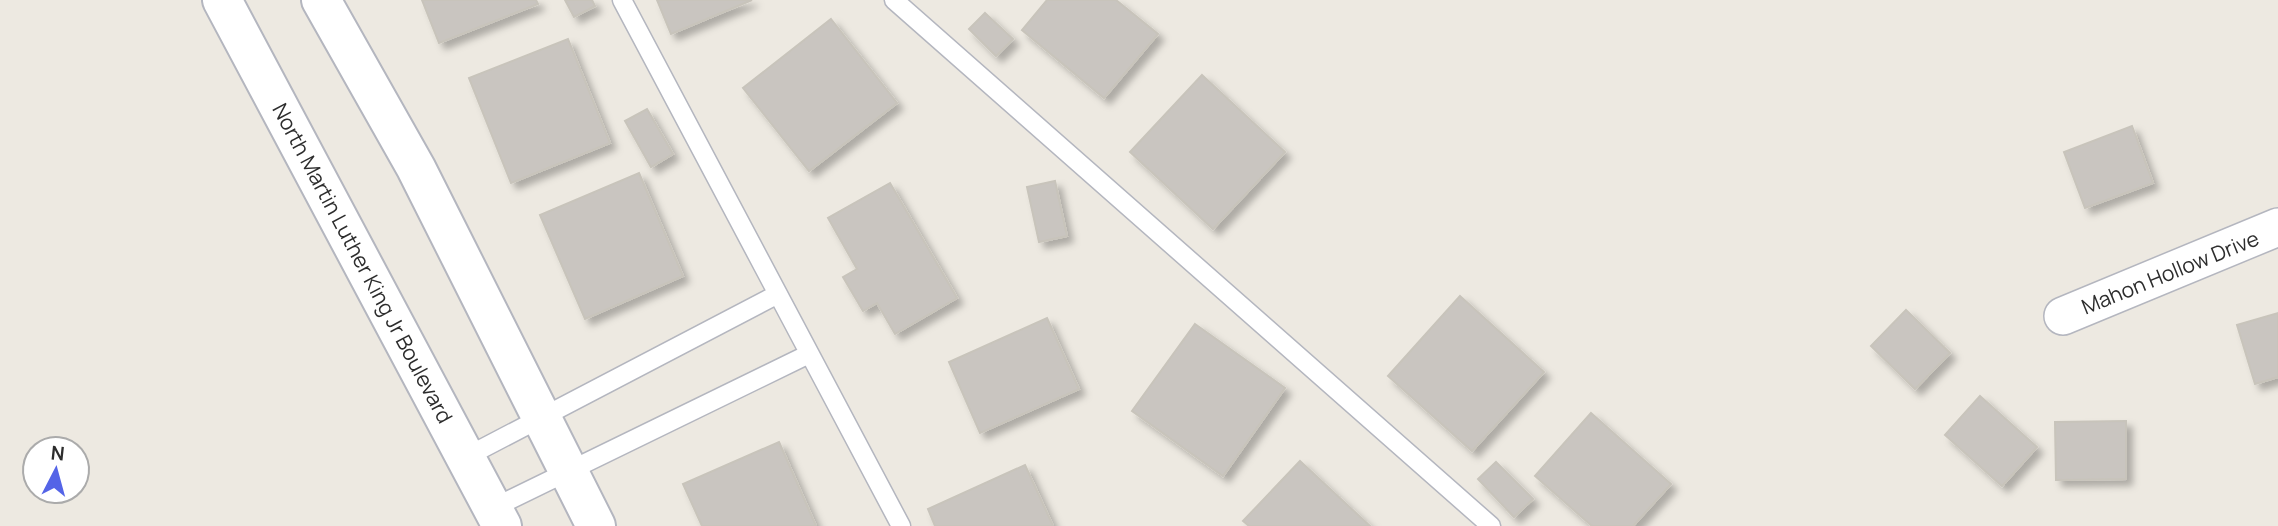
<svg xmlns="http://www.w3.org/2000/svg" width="2278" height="526" font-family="Manrope,sans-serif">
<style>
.building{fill:#c9c5c0;stroke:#c8c4bb;stroke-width:2;filter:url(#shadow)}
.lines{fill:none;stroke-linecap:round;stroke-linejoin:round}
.service-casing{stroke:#b4b6bf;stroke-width:21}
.minor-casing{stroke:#b4b6bf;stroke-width:40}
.secondary-casing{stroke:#b4b6bf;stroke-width:42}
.service{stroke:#fff;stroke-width:18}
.minor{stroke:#fff;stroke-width:37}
.secondary{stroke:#fff;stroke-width:38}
.labels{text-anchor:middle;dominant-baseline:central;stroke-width:5;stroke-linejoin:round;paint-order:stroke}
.street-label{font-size:21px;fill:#2d2d2d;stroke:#fff}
</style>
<defs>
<filter id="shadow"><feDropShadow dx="6" dy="6" stdDeviation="3.5" flood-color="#0004"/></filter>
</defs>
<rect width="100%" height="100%" fill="#ede9e1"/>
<path class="building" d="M422 0H536L538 4 439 43Z
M565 0H592L595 6 574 17Z
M657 0H752L671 34Z
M1047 0H1116L1158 34 1104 98 1022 30Z
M985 13 1013 39 996 56 969 29Z
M831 19 897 103 809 171 743 88Z
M568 39 610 143 511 183 469 78Z
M1202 75 1285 152 1213 229 1130 152Z
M647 109 673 154 651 167 625 121Z
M2132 126 2153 183 2085 208 2064 152Z
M639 173 683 276 585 319 540 215Z
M1055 181 1067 236 1039 242 1027 187Z
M890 183 957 298 895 334 877 303 863 311 843 277 857 269 828 218Z
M1460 296 1544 372 1472 451 1388 376Z
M1906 310 1950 353 1915 389 1871 346Z
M2278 313V377L2255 384 2237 325Z
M1047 318 1079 389 980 433 949 362Z
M1195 324 1285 388 1223 476 1132 411Z
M1980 396 2037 447 2002 486 1945 435Z
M1591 413 1671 484 1633 526H1592L1535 476Z
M2126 421V479L2056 480 2055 422Z
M779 442 816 526H702L683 484Z
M1300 461 1370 526H1249L1243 521Z
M1496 462 1533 499 1514 517 1478 479Z
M1025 465 1053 526H935L928 509Z"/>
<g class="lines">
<g class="service-casing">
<path id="service" d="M622 0 901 526
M894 0 1491 526
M466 457 778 294
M493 508 809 354"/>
</g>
<g class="minor-casing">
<path id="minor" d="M2063 316 2278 227"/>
</g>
<g class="secondary-casing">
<path id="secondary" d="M222 0 502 526
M321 0 416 168 596 526"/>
</g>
<use href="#service" class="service"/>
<use href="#minor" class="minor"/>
<use href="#secondary" class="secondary"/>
</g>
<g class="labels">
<g class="street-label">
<text transform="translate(363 263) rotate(62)">North Martin Luther King Jr Boulevard</text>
<text transform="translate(2170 272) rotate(-22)">Mahon Hollow Drive</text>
</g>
</g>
<g transform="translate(56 470) rotate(6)"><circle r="33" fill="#ffffff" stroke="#ababab" stroke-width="2"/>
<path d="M0-5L12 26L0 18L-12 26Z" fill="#5464e7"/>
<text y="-10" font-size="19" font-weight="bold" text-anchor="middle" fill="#2d2d2d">N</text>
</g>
</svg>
